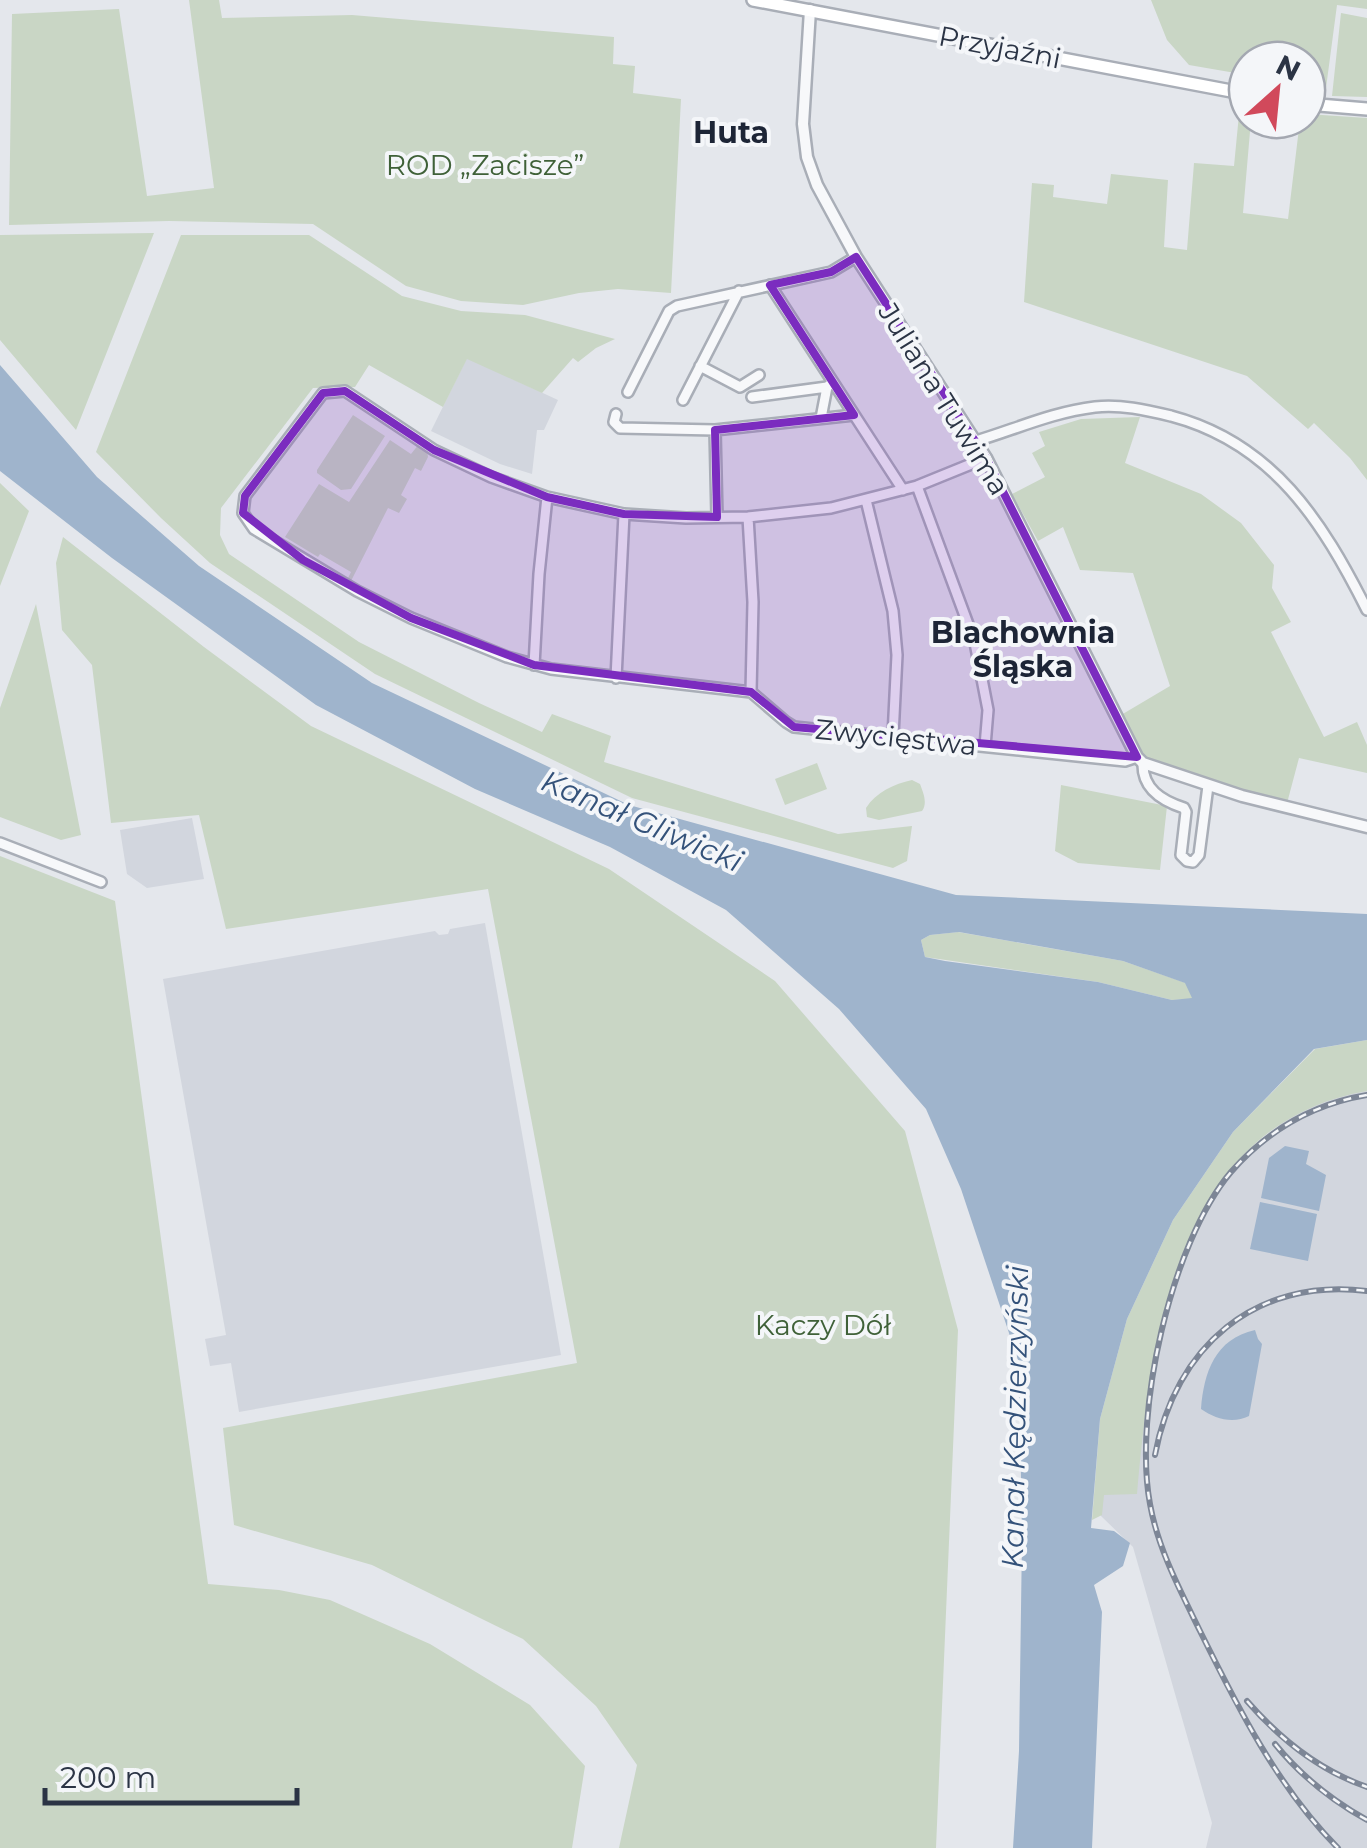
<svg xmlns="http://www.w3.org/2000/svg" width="1367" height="1848" font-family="Montserrat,sans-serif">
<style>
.built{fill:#d2d6de}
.green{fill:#c9d6c5}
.water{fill:#9fb4cc;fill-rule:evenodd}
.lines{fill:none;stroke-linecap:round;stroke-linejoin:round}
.minor-casing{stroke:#a9aeb7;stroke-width:14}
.tertiary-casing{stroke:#a9aeb7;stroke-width:15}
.secondary-casing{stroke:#a9aeb7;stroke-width:16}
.minor{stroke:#f7f8fa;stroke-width:9}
.tertiary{stroke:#f7f8fa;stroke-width:10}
.secondary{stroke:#fff;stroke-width:11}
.rail-casing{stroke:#7d8696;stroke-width:6}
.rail{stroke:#f4f6f9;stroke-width:2.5;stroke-dasharray:8;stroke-linecap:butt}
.marked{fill:#7b2cbf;fill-opacity:0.2;stroke:#7b2cbf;stroke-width:8;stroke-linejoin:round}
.labels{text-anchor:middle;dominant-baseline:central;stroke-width:8;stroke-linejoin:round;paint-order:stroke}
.street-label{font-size:28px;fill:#2b3445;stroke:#f4f6f9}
.park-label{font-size:28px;fill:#3f6138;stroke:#f4f6f9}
.neighbourhood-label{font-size:30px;font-weight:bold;fill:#1d2536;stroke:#f4f6f9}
.water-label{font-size:30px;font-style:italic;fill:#34527a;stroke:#f4f6f9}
</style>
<rect width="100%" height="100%" fill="#e4e7ec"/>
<path class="built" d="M467 358 558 400 544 430H537L532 474 500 464 431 431Z
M192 818 204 879 147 888 127 874 120 830Z
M485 923 561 1355 239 1412 231 1363 210 1366 205 1339 226 1335 163 979 435 931 439 935 448 934 450 929Z
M1367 1080V1848H1206L1212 1823 1133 1547 1101 1516 1102 1493 1144 1397 1169 1284 1207 1195 1232 1162 1294 1113Z"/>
<path class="green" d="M189 0H219L222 18 352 15 614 37 613 64 635 66 633 93 681 99 671 293 618 289 579 293 523 305 461 301 406 286 313 224 169 221 9 225 12 14 119 9 147 196 214 188Z
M1151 0H1367V9L1337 5 1326 88 1307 85V60H1247V75L1189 65 1167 40Z
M1341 13 1367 18V97L1332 96Z
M1240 104 1247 105V120H1251L1243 213 1288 219 1300 120H1307V114L1367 118V480L1350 458 1314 423 1308 429 1247 376 1024 302 1032 183 1054 185 1053 197 1107 204 1111 174 1168 180 1164 247 1187 250 1194 163 1234 166Z
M154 233 76 430 0 340V235Z
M181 235H309L402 296 461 311 525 315 615 339 596 348 578 362 573 358 542 393 467 359 443 407 369 365 355 387 313 388 221 508 220 535 229 554 359 642 479 703 542 732 552 714 611 736 604 762 838 834 912 826 907 861 893 868 632 798 375 674 210 563 161 518 96 452Z
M353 415 385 436 351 489 341 490 317 473V470Z
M1140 417 1125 463 1201 494 1241 523 1274 565 1272 588 1291 622 1271 632 1324 737 1357 722 1367 745V773L1299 758 1286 807 1143 763 1116 718 1170 686 1133 573 1080 570 1063 527 1038 541 1012 494 1045 477 1032 453 1045 446 1039 432 1081 419Z
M390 440 411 454 419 444 427 450 428 457 421 471 415 468 401 495 407 499 399 513 388 508 350 583 347 580 351 572 320 554 318 557 285 537 319 484 349 502Z
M0 483 29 511 0 586Z
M63 537 204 647 311 726 609 869 775 981 905 1131 958 1330 936 1848H619L637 1765 596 1706 523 1639 372 1565 234 1525 223 1428 577 1363 488 889 226 929 199 815 111 823 92 665 62 630 56 563Z
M36 604 81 835 61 840 0 817V708Z
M817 763 827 789 785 805 775 779Z
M912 780 920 784C923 792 928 803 922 811L879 820 867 817 866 808C876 792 894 784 912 780Z
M1061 785 1167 806 1160 870 1078 863 1055 851Z
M0 856 115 901 208 1584 279 1590 330 1600 430 1644 530 1705 585 1766 572 1848H0Z
M958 932 1123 961 1186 983 1193 999 1172 1000 1098 982 925 957 921 940 930 935Z
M1367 1040V1091C1177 1124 1151 1337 1137 1494L1104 1495 1102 1515 1092 1520 1100 1419 1127 1319 1173 1220 1233 1132 1315 1049Z"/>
<path class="water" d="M0 365 97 477 199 566 372 683 629 805 956 895 1367 914V1040L1314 1049 1233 1132 1173 1220 1127 1319 1100 1419 1091 1528 1114 1531 1130 1543 1123 1566 1094 1585 1102 1612 1092 1848H1013L1019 1751 1022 1538 1019 1363 961 1189 926 1109 839 1009 726 910 610 847 475 789 316 705 112 558 0 471ZM959 932 1123 961 1185 983 1192 998 1172 1000 1098 982 945 961 925 957 921 940 930 935Z
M1285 1146 1309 1151 1306 1164 1326 1175 1319 1211 1261 1198 1269 1158Z
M1260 1202 1317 1214 1308 1261 1250 1249Z
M1255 1330 1258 1339 1262 1344 1249 1416C1233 1424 1215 1419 1201 1409 1204 1372 1215 1339 1255 1330Z"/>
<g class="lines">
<g class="minor-casing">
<path id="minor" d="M770 285 903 490
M700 366 740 387 759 375
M628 392 669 311 677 306 831 272 856 257
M752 397 827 387 833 382
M683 400 739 291
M616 414 614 422 620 428 715 430 854 415
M821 418 827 387
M715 430 717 517
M976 441C1016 429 1053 412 1095 407 1120 404 1146 410 1171 416 1273 443 1322 521 1367 610
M986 458 917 486 831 508 748 517 686 518 624 514 547 497 491 477 434 450 345 391 323 393 245 496 243 513 254 529 357 591 411 618 507 657 551 669 751 692 786 722 794 727 1125 761 1137 757
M917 486 975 643 988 710 985 746
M866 500 893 611 897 655 893 736
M748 517 753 602 751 692
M534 665 539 574 547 497
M616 678 624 514
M1143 763C1142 789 1162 801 1184 808L1186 812 1181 855 1187 861 1193 862 1199 855 1208 786
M0 843 101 882"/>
</g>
<g class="tertiary-casing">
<path id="tertiary" d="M810 10 803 124 807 157 817 185 856 257 986 458 1137 757 1143 763 1242 796 1367 827"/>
</g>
<g class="secondary-casing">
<path id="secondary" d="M753 0 1247 94
M1307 104 1367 109"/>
</g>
<use href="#minor" class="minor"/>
<use href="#tertiary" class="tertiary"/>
<use href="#secondary" class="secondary"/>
<g class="rail-casing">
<path id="rail" d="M1155 1455C1175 1347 1255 1277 1367 1291
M1247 1701C1280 1739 1318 1770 1367 1787
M1275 1744C1301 1776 1331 1800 1367 1820
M1338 1848C1278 1788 1237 1706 1200 1631 1180 1590 1158 1549 1150 1504 1133 1413 1171 1243 1231 1172 1267 1131 1313 1104 1367 1095"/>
</g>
<use href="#rail" class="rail"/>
</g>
<path class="marked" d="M856 257 986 458 1137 757 794 727 751 692 534 665 411 618 303 560 243 513 245 496 323 393 345 391 434 450 547 497 624 514 717 517 715 430 854 415 770 285 831 272Z"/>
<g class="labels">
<g class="street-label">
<text transform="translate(1000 47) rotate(11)">Przyjaźni</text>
<text transform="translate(944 399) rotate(58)">Juliana Tuwima</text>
<text transform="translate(896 737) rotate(6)">Zwycięstwa</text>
</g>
<g class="park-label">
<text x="485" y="165">ROD „Zacisze”</text>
<text x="823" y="1325">Kaczy Dół</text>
</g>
<g class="neighbourhood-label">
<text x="731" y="132">Huta</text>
<text x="1023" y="632">Blachownia<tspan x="1023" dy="34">Śląska</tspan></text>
</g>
<g class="water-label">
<text transform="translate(642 821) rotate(23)">Kanał Gliwicki</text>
<text transform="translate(1015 1417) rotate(-89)">Kanał Kędzierzyński</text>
</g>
</g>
<g transform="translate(1277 90) rotate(27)"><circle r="48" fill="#f4f6f9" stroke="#a4a8b1" stroke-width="2.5"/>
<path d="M0-8L18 38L0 25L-18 38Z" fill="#d1495b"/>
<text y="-15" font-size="28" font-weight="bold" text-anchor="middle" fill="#2b3445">N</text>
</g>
<path d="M45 1788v15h252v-15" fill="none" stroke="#2b3445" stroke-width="5"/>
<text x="60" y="1788" font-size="30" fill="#2b3445" stroke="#f4f6f9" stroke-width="8" paint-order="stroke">200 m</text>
</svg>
